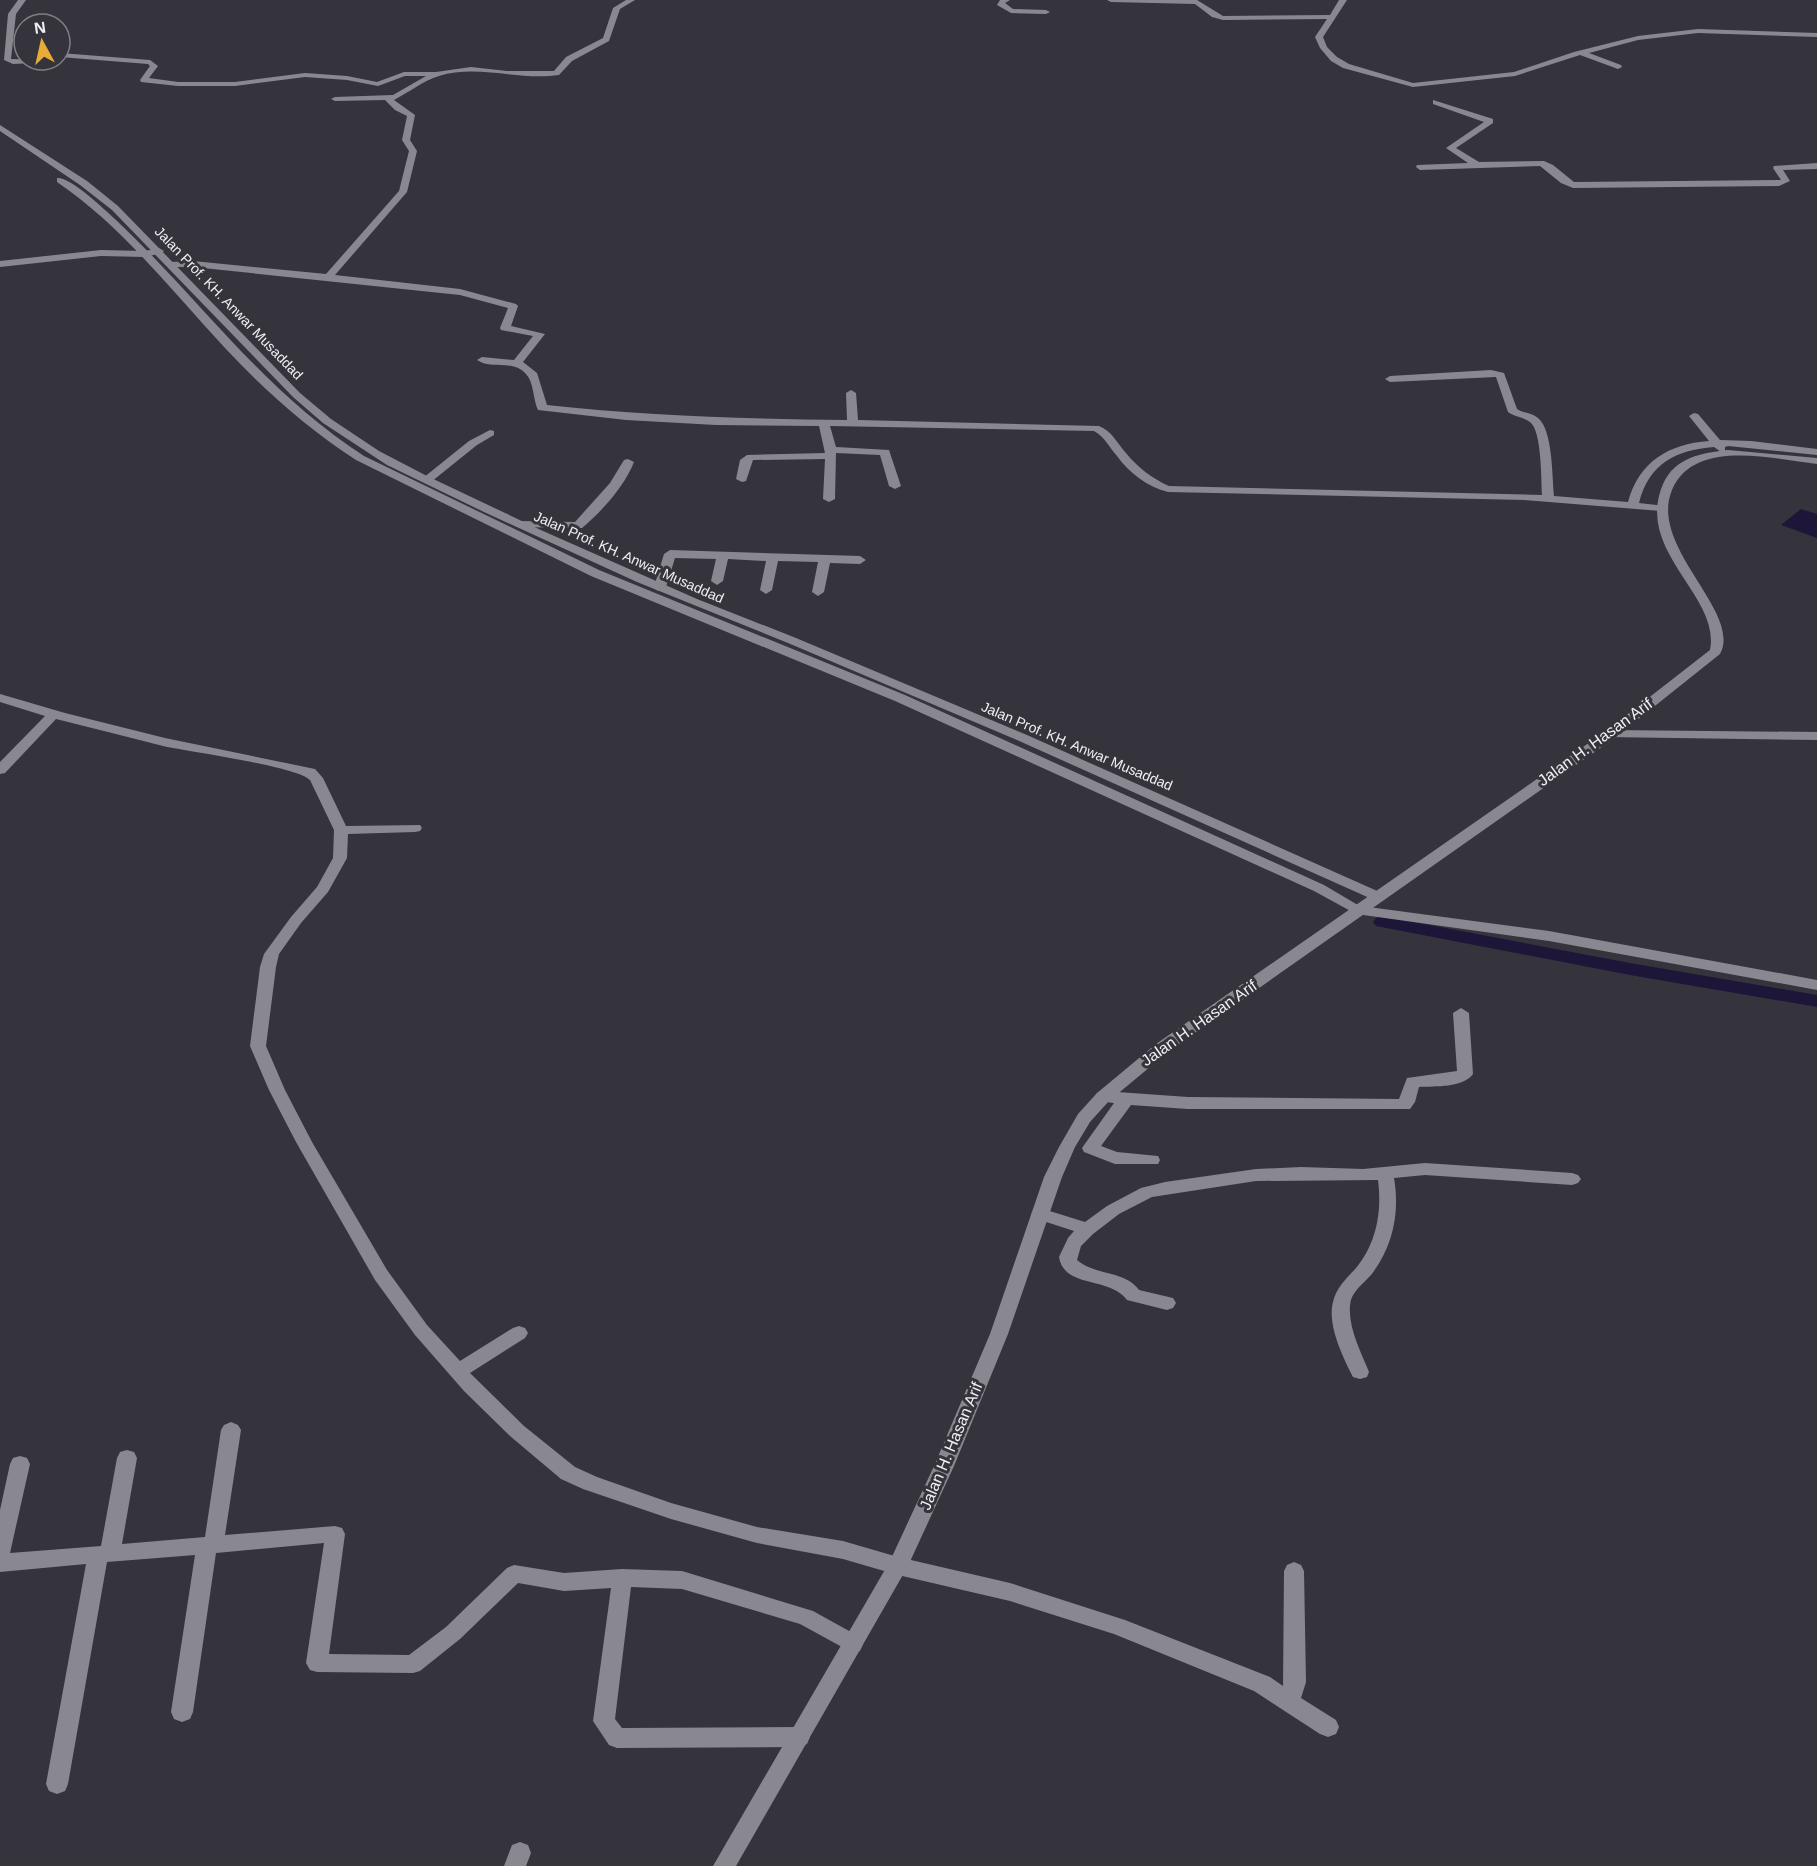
<svg xmlns="http://www.w3.org/2000/svg" width="1817" height="1866" font-family="Arial,sans-serif">
<style>
.water{fill:#1e1639}
.lines{fill:none;stroke-linecap:round;stroke-linejoin:round}
.canal{fill:#1e1639;fill-rule:evenodd}
.minor{fill:#898891;fill-rule:evenodd}
.tertiary{fill:#898891;fill-rule:evenodd}
.secondary{fill:#898891;fill-rule:evenodd}
.labels{text-anchor:middle;dominant-baseline:central;stroke-width:6;stroke-linejoin:round;paint-order:stroke}
.far-street-label{font-size:14px;fill:#efeff4;stroke:#35343c}
.street-label{font-size:16px;fill:#efeff4;stroke:#35343c}
</style>
<rect width="100%" height="100%" fill="#35343c"/>
<path class="water" d="M1801 509 1817 514V538L1781 525Z"/>
<g class="lines">
<path class="canal" d="M1382 916 1630 963 1817 995V1007L1630 975 1376 926 1373 922 1376 918Z"/>
<path class="minor" d="M18 0H26L16 14 11 59 55 60 54 62 13 64 4 60 8 14Z
M626 0H635L620 9 609 41 572 61 559 75C519 81 478 64 439 76 424 80 408 93 394 100L415 115 410 140 417 151 407 192 335 275 460 289 516 304 518 306 511 326 545 334 523 362 537 373 547 405C647 416 746 419 847 420L846 393 851 390 856 393 858 420 1099 426C1112 431 1117 443 1126 453 1137 467 1153 479 1169 486L1542 495C1541 480 1542 431 1530 422 1523 417 1515 417 1508 412L1496 377 1390 382 1385 379 1390 376 1491 370 1504 373 1517 409C1523 413 1532 413 1538 418 1553 430 1552 477 1554 496L1628 502C1639 462 1668 444 1709 441L1689 416 1694 413 1698 414 1720 440 1751 441 1817 449V455L1728 446 1725 447V451L1721 452 1714 447C1675 450 1649 464 1639 503L1665 506V510L1661 511 1524 500 1168 492C1148 487 1129 473 1117 456 1109 447 1105 437 1094 431L830 426 836 447 889 450 901 486 895 489 889 486 880 455 836 453 835 499 829 502 823 499 825 459 753 460 746 481 742 482 736 479 740 460 747 455 825 453 819 426 716 425 626 420 538 410C533 400 534 382 526 374 513 359 491 370 477 360L482 357 514 360 533 336 501 330 500 328 508 308 460 295 193 267H168V263L171 262 193 261 326 274 399 191 409 151 402 140 407 116 395 110 385 100 335 101 331 99 335 97 393 95 426 76H405L378 86 347 80 305 77 235 86H178L141 82 140 80 150 66 148 64 60 57V53L150 60 158 66 149 78 178 82H235L305 73 347 76 377 82 404 72H436L471 67 507 71H554L566 57 603 38 613 8Z
M1000 0H1010L1005 3 1013 9 1046 10 1050 12 1046 14 1011 13 997 5Z
M1107 0H1197L1223 16 1330 15 1339 0H1347L1323 37 1327 47 1337 57 1349 64 1413 83 1514 72 1574 52 1638 36 1698 29 1817 33V37L1698 33 1638 40 1589 53 1621 65 1622 67 1618 69 1580 55 1515 76 1413 87 1343 68 1331 61 1320 48 1315 37 1327 19 1223 20 1212 17 1195 4 1111 2Z
M1433 100 1493 119V123L1456 148 1479 162 1544 161 1553 165 1574 182 1779 180H1781L1773 168 1774 166 1817 163V169L1783 170 1790 181 1779 186 1573 188 1561 183 1540 166 1420 170 1416 167 1417 165 1468 163 1446 148 1484 122 1433 104Z
M159 248 164 251 162 253 145 257 101 256 0 267V261L101 250 145 251Z
M490 430 494 431V435L477 445 431 482H423V478L469 441Z
M628 459 634 462C624 487 602 511 582 528L518 527 512 524 518 521 575 522 610 483 624 460Z
M670 550 860 556 866 560 860 564 830 563 824 592 818 596 812 592 818 562 778 561 772 590 766 594 760 590 766 561 728 559 723 581 717 585 711 581 716 559 675 558 666 587 660 591 656 590 654 587 664 554Z
M0 694 65 713 165 738 315 769 323 778 346 826 420 825 422 828 420 831 415 832 348 834 347 858 328 892 301 923 279 954 276 967 266 1046 285 1090 312 1142 387 1270 427 1325 460 1361 513 1328 519 1326 525 1328 528 1333 525 1338 470 1373 524 1426 575 1467 597 1477 671 1503 757 1527 843 1541 898 1557 1010 1583 1125 1620 1270 1677 1283 1686 1284 1571 1287 1565 1294 1562 1301 1565 1304 1571 1306 1682 1301 1698 1336 1720 1339 1727 1336 1734 1328 1737 1320 1734 1254 1691 1114 1634 1010 1601 898 1575 843 1559 757 1543 671 1519 583 1489 561 1479 510 1436 464 1391 415 1335 375 1280 296 1142 269 1090 250 1046 260 967 264 954 291 917 317 887 333 858 334 830 310 780C296 766 190 752 163 746 128 737 92 728 56 719L5 773 0 774V762L45 716 0 702Z
M1611 730 1817 732V740L1606 737 1604 734 1606 731Z
M1361 906 1549 931 1817 980V990L1549 941 1356 914 1354 911 1356 908Z
M1461 1008 1469 1013 1473 1074C1463 1088 1435 1086 1419 1087L1415 1102 1410 1109H1188L1131 1105 1101 1146 1117 1152 1158 1156 1160 1160 1158 1164H1115L1084 1152 1082 1148 1114 1103 1097 1101 1095 1097 1097 1093 1103 1091 1188 1097 1399 1099 1407 1078 1457 1071 1453 1013Z
M1425 1163 1572 1173 1578 1175 1581 1179 1578 1183 1572 1185 1425 1175 1394 1178C1400 1213 1393 1247 1371 1275 1363 1284 1351 1292 1350 1305 1348 1328 1361 1352 1369 1372L1367 1377 1360 1379 1353 1377C1343 1357 1327 1325 1333 1302 1336 1288 1347 1278 1356 1268 1377 1243 1382 1210 1378 1180L1256 1181 1152 1197 1119 1214 1093 1234 1081 1246 1077 1260C1095 1276 1125 1270 1139 1290L1173 1298 1176 1303 1173 1308 1167 1310 1127 1300C1110 1276 1064 1289 1059 1257L1068 1238 1074 1231 1034 1218 1031 1214 1034 1210 1040 1208 1085 1222 1107 1206 1141 1188 1165 1182 1256 1169 1301 1167 1363 1169Z
M231 1422 238 1425 241 1430 225 1535 335 1526 342 1528 345 1534 329 1654 409 1655 446 1627 507 1568 514 1565 564 1573 622 1569 682 1571 813 1611 860 1637 863 1644 860 1651 853 1653 800 1624 682 1589 631 1587 615 1719 622 1728 799 1727 807 1730 810 1737 807 1744 799 1747 617 1748 609 1745 593 1721 611 1588 564 1591 518 1583 460 1639 420 1671 413 1673 317 1672 310 1670 306 1663 324 1543 216 1553 193 1712 190 1719 182 1722 174 1719 171 1712 195 1555 107 1562 68 1784 65 1791 57 1794 49 1791 46 1784 86 1564 0 1572V1510L10 1464 13 1458 20 1456 27 1458 30 1464 10 1553 101 1546 117 1458 120 1452 127 1450 134 1452 137 1458 122 1544 205 1537 221 1430 224 1425Z
M520 1842 528 1845 531 1853 526 1866H504L512 1845Z"/>
<path class="tertiary" d="M0 125 87 181 118 206 300 393 331 419 379 451 427 476 543 531 697 599 796 638 1027 735 1384 894 1386 897 1379 902 1374 900 1017 740 788 643 637 582 484 512 387 465 323 423 293 397 112 210 80 185 0 131Z
M57 178C71 177 104 209 116 220 202 301 262 390 364 456L599 570 905 695 1324 885 1368 911 1361 916 1356 914 1314 891 895 701 591 576 356 460C307 428 265 391 225 348 171 290 123 227 57 182Z"/>
<path class="secondary" d="M1728 450 1817 458V464C1773 459 1694 438 1672 490 1648 547 1743 612 1720 654L1616 737 1168 1052 1109 1101 1090 1122 1075 1147 1062 1177 1008 1334 954 1466 908 1566 736 1866H713L890 1561 934 1466 990 1334 1044 1177 1059 1147 1078 1114 1097 1093 1156 1044 1606 731 1710 650C1721 595 1634 552 1663 484 1675 457 1702 453 1728 450Z"/>
</g>
<g class="labels">
<g class="far-street-label">
<text transform="translate(229 303) rotate(46)">Jalan Prof. KH. Anwar Musaddad</text>
<text transform="translate(629 557) rotate(24)">Jalan Prof. KH. Anwar Musaddad</text>
<text transform="translate(1077 746) rotate(23)">Jalan Prof. KH. Anwar Musaddad</text>
</g>
<g class="street-label">
<text transform="translate(1595 742) rotate(-36)">Jalan H. Hasan Arif</text>
<text transform="translate(1199 1023) rotate(-35)">Jalan H. Hasan Arif</text>
<text transform="translate(951 1446) rotate(-67)">Jalan H. Hasan Arif</text>
</g>
</g>
<g transform="translate(42 42) rotate(352)"><circle r="28" fill="#35343c" stroke="#7f7f86" stroke-width="1.5"/>
<path d="M0-4.5L10 22L0 15L-10 22Z" fill="#e9ab38"/>
<text y="-9" font-size="16" font-weight="bold" text-anchor="middle" fill="#efeff4">N</text>
</g>
</svg>
